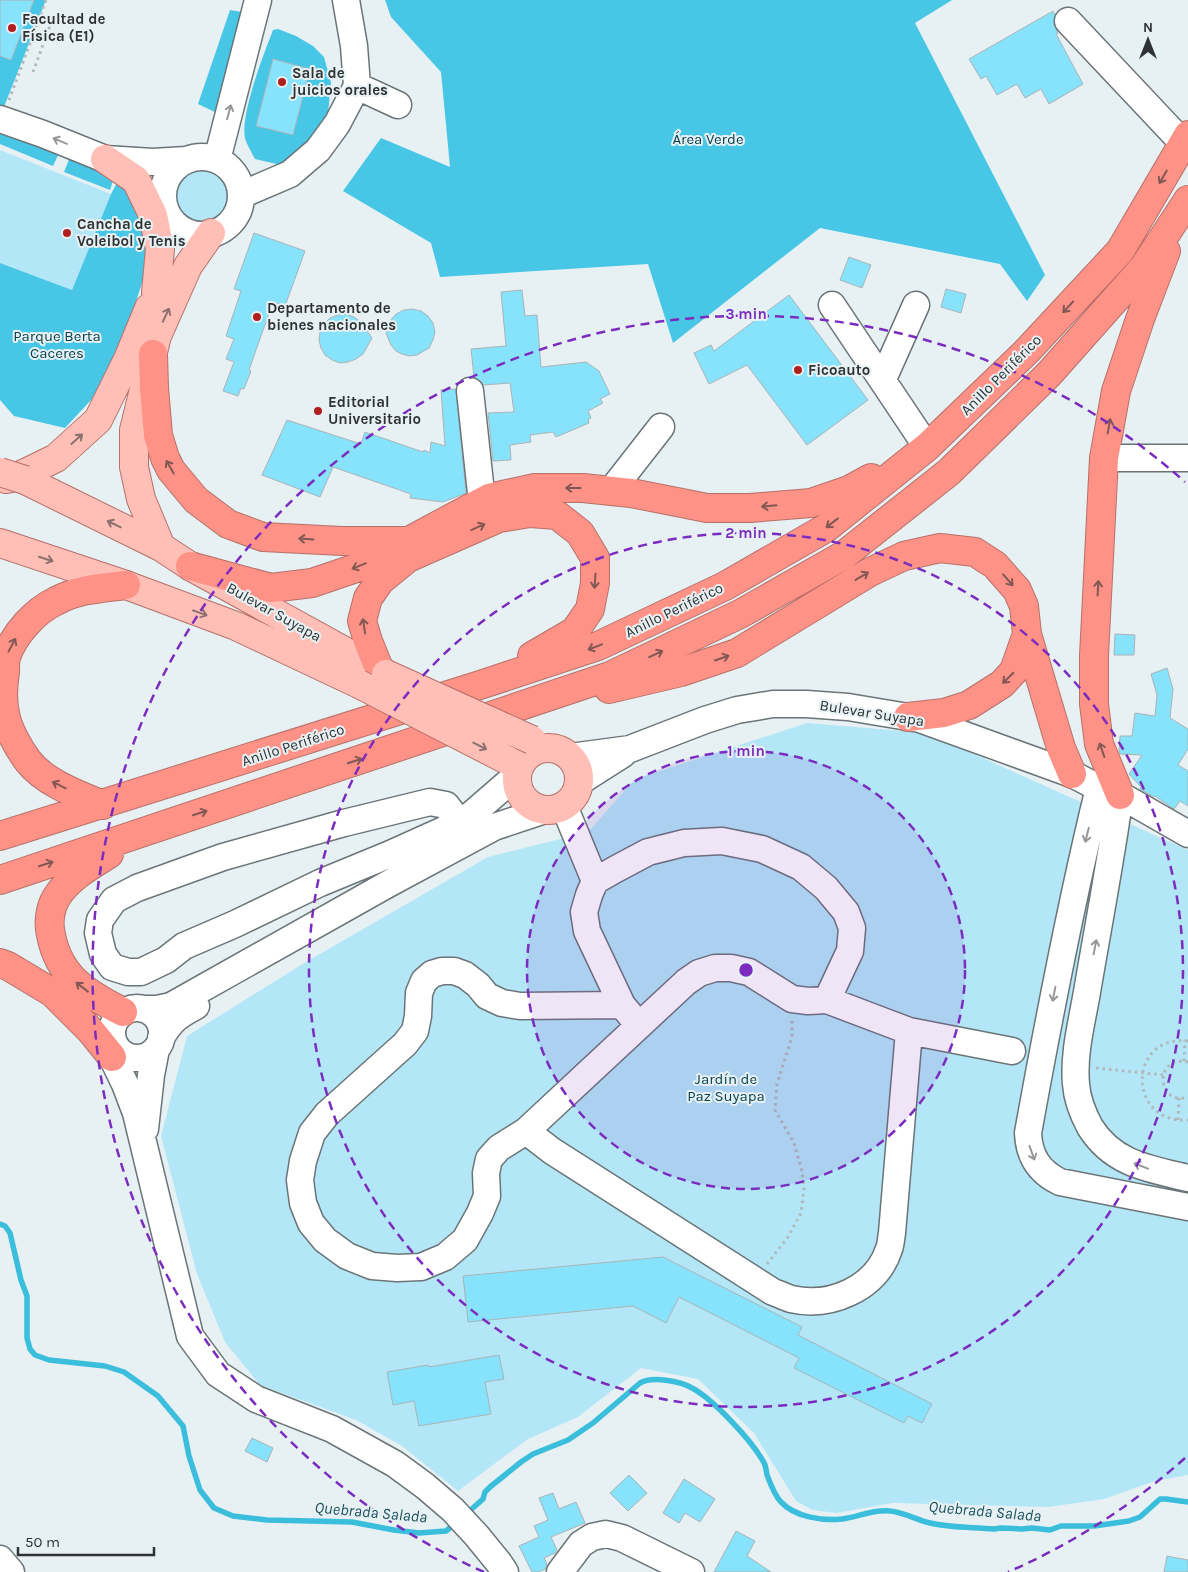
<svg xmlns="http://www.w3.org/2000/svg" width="1188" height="1572" font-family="Karla,sans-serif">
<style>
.green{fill:#b3e7f7}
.forest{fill:#48c6e6}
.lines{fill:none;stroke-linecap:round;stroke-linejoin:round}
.stream{stroke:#3bbddc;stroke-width:5.5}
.building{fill:#87e2fb;stroke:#aab4b7}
.minor-casing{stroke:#6b7577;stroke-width:29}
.major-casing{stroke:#b67069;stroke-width:30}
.highway-casing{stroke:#b67069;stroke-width:30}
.path{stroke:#afb8ba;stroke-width:3;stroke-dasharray:2.5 4;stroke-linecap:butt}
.minor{stroke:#fff;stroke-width:26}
.major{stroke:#ffbeb6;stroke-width:28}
.highway{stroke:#ff9286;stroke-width:28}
.major-bridge-casing{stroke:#b67069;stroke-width:30;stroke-linecap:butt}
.major-bridge{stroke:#ffbeb6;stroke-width:28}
.oneway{stroke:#969899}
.oneway2{stroke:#825854}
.oneway3{stroke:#8c716e}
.ring{fill:none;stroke:#7b2cbf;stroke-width:2.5;stroke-dasharray:9 6}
.poi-dot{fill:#b01f1e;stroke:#e7f1f4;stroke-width:2}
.labels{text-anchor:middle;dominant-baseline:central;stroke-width:4;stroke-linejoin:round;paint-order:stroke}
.poi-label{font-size:15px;font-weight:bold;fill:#2e3233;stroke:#e7f1f4;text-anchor:start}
.park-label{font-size:15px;fill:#08424f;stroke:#e7f1f4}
.street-label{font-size:15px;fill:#2e3233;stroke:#e7f1f4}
.water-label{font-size:16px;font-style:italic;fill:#1b505d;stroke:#e7f1f4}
.centre{fill:#7b2cbf;stroke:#e7f1f4;stroke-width:2.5}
.ring-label{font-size:15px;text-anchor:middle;font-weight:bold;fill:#7b2cbf;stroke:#e7f1f4;stroke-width:4;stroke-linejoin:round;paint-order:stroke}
</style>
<rect width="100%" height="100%" fill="#e7f1f4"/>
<path class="green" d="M0 150 111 194 72 290 0 263Z
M200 163C207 164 216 164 223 169 250 190 224 238 193 225 188 224 184 219 181 216 167 204 171 189 177 173Z
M807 723 927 733 1188 850V1475L1155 1481 1104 1499 1048 1507 893 1503 836 1513 813 1510 796 1501 754 1433 698 1379 641 1368 578 1417 528 1439 458 1491 402 1446 356 1420 260 1385 225 1342 197 1274 161 1136 187 1036 306 962 488 857 588 832 635 779Z"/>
<path class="forest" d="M34 0H46L4 107 0 105V56L11 60Z
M385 0H952L915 23 1045 275 1027 301 1000 264 820 228 673 343 648 264 440 277 431 243 343 191 381 138 450 167 441 72 391 17Z
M230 10 242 12 217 113 198 104Z
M278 29 296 36 313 46 324 57 331 82 328 114 304 147 281 165 255 159C252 153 247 145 245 138 240 115 264 53 273 30Z
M0 126 60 151 53 166 0 144Z
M70 157 115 175 110 190 64 172Z
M120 177 148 221 151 255 122 345 92 399 65 428 14 416 0 400V263L72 290 111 194Z"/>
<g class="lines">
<path class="stream" d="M0 1224 5 1226 10 1233 21 1280 27 1296V1338L30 1349 35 1355 49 1360 105 1366 124 1372 158 1396 183 1426 189 1456 200 1490 214 1508 233 1516 267 1520 352 1522 394 1530 419 1533 446 1531 456 1523
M465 1515 483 1499 485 1492 490 1487 521 1462 533 1454 568 1440 593 1423 640 1383C652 1376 680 1381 692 1388 713 1399 751 1440 763 1461 766 1465 766 1470 767 1475 770 1483 775 1496 781 1502 795 1517 822 1521 842 1519 858 1517 873 1509 890 1511 903 1512 917 1520 930 1523 951 1528 973 1527 994 1529L1001 1528 1022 1529 1032 1528 1050 1530 1061 1526H1094L1129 1521 1140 1517 1160 1499H1166L1188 1502"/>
</g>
<path class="building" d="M0 0H34L11 60 0 56Z
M1053 11 1055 15 1054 25 1058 33 1056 34 1083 84 1049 104 1041 89 1025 98 1017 84 997 95 986 76 981 79 969 59Z
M273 59 310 69 293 135 256 126Z
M254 233 305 251 285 306 273 302 249 370 251 371 244 389 241 388 238 396 223 391 234 362 226 359 234 339 226 336 241 291 234 289Z
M849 257 871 265 862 288 840 280Z
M946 289 966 294 961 313 941 307Z
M522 290 525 316 537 315 541 367 586 362 599 371 610 394 600 399 603 403 588 411 591 418 588 419 589 423 556 437 553 432 530 435 531 442 510 445 511 460 493 461 488 413 514 412 510 383 483 385 482 382 474 377 471 349 506 346 501 292Z
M789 295 868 400 807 445 747 365 709 384 694 353 711 345 714 351Z
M412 309 421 311 428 316 433 323 435 332 433 340 429 348 417 355 409 356 402 354 396 351 391 345 386 333 391 320 396 314 404 310Z
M346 314 354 317 361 322 372 338 363 354 356 359 348 362 340 363 332 360 325 355 321 348 319 340 320 332 324 324 330 318 338 315Z
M456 389 466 493 464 494 443 502 410 498 411 494 333 467 320 497 262 475 287 420 361 444 365 432 423 452 424 450 430 453 431 442 445 446 441 390Z
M1115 634 1135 635 1134 655H1114Z
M1167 668 1173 689 1170 718 1188 729V749L1178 765 1188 771V806L1180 801 1174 809 1155 796 1154 797 1140 789 1141 787 1129 774 1142 755 1120 754 1119 752 1120 736H1132L1135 713 1155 716 1157 695 1151 674Z
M663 1257 802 1327 798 1335 932 1404 922 1423 908 1416 904 1423 794 1368 799 1358 679 1297 666 1323 633 1306 468 1322 463 1276Z
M499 1355 504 1379 485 1382 491 1414 419 1426 414 1401 393 1405 387 1372 428 1365 429 1367Z
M252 1438 273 1448 267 1462 245 1451Z
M629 1475 647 1493 628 1511 610 1493Z
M684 1479 715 1499 700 1522 685 1513 679 1523 663 1513Z
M553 1493 559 1509 576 1502 585 1523 551 1537 557 1550 555 1553 544 1558 547 1564 546 1569 538 1572H532L519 1546 539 1537 534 1526 548 1520 539 1498Z
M736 1531 755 1541 747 1556 771 1572H714Z
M1167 1556 1188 1560V1572H1164Z"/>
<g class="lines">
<g class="minor-casing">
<path id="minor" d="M1068 21 1183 143
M357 86 398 105
M0 119 43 134 105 159 153 162 186 160
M163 196a39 39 0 1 1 78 0a39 39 0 1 1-78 0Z
M217 160 258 0
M241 195 290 174 318 150 337 124 357 86 354 46 346 0
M832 305 927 447
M883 379 916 305
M470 391 482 502
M1104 458H1188
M611 491 661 427
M570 757 630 749 705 720 737 710 773 704H806L848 707 920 719 1072 774 1099 788 1120 795 1188 834
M579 782 623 754
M1099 788C1071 902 1049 1017 1028 1133 1029 1156 1039 1172 1060 1182L1188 1207
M1120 795C1111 859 1099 922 1088 986 1083 1018 1073 1052 1076 1084 1077 1099 1083 1114 1090 1127 1113 1164 1149 1169 1188 1178
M564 806 595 881
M457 824 453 814 446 805 430 802 344 823 223 857 137 888 114 900 100 920 98 933 103 954 112 967 128 972H141L166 960 184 946 235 924 320 883 388 855 457 824 472 814 517 775
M622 1005 520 1006 502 1003 487 996 478 985 465 975 454 971H442L432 974 424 981 419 993 418 1016 415 1031 405 1044 327 1114 312 1133 303 1161 300 1180 303 1203 311 1223 325 1240 347 1256 372 1266 397 1268 421 1267 445 1257 465 1240 480 1213 487 1196 486 1173 489 1159 499 1148 526 1131 686 982 699 973 715 968H731L749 972 792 999 808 1001 827 1000 909 1031 1012 1051
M112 1033a25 25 0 1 1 50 0a25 25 0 1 1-50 0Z
M143 1009H157L171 1006 388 884 494 827 545 810
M632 1017 622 1005 587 931 584 912 589 895 595 881 616 869 648 852 684 843 722 841 762 849 801 867 826 888 846 912 852 928 850 951 827 1000
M161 1038C171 1020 179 1015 196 1006
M112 1057 125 1084 136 1113 190 1336 218 1374 256 1399 332 1429 395 1464 425 1486 453 1510 477 1536 499 1563 505 1572
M145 1129 151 1075 156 1049
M526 1131 552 1151 773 1292C779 1294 785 1297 791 1299 830 1308 876 1289 889 1249 891 1244 891 1238 892 1233L909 1031
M0 1559 11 1572
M560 1572 581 1544 592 1537 606 1534 622 1538 691 1572"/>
</g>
<g class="major-casing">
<path id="major" d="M105 159 136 180 153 215 160 249 156 292
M6 479 17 477 56 458 98 420 128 359 149 308
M25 480 161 547 190 566 386 674
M0 543 126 585 236 626 359 684
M161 547 141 499 134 467V430L157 336 188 266 211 233
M517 779a31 31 0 1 1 62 0a31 31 0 1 1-62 0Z"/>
</g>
<g class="highway-casing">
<path id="highway" d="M153 354 154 388 158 435 165 458 171 470 196 500 228 524 263 537 342 541H403
M190 566 271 588 312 583 362 566 489 498 535 488H583L631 493 707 508H750L811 503 849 490 871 478
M380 671 368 641 362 621 368 598 380 581 408 558 499 518 530 513 557 515 580 533 595 558V583L590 609 575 631 532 656
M609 689 681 672 737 653 870 572 904 556 940 548 975 552 995 565 1017 590 1024 606 1027 634 1061 748 1072 774
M908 717 944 713 969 705 1002 684 1014 671 1027 634
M1120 795 1099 744 1094 704V656L1104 458 1116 391 1140 319 1166 251
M103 805C79 795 45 783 28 761 19 749 7 728 5 713 2 700 3 685 5 672 5 667 5 661 6 657 14 634 35 611 56 601 78 589 102 588 126 585
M0 836 480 685 598 646 725 586 826 528 927 447 1026 352 1120 251 1188 135
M109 854C90 866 68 878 56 898 50 908 48 923 51 935 59 977 87 994 123 1012
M0 880 610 676 740 614 844 555 949 472 1049 374 1144 267 1188 200
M0 963 8 966 53 993 91 1031 112 1057"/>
</g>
<path class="path" d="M33 72 51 23
M9 100 46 0
M1188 1041C1128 1034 1126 1124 1188 1120
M1184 1061 1185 1040
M1188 1062C1153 1054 1157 1107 1188 1097
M1096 1068 1163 1075
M1178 1120 1179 1098
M767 1264 788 1237 801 1213 804 1189 802 1171 794 1143 775 1110 777 1084 792 1037V1020"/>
<use href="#minor" class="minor"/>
<use href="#major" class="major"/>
<use href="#highway" class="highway"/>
<g class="major-bridge-casing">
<path id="major-bridge" d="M0 472 25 480
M386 674 532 740
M359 684 507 760"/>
</g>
<use href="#major-bridge" class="major-bridge"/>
</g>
<defs><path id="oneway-shaft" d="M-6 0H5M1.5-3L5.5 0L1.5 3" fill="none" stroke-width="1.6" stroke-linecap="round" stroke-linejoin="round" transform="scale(1.25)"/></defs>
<g class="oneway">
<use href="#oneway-shaft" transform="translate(229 112) rotate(-75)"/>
<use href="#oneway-shaft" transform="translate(60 141) rotate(-157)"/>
<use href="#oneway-shaft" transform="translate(1087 835) rotate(104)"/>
<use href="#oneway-shaft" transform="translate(1095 947) rotate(-79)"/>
<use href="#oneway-shaft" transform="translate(1054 994) rotate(101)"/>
<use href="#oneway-shaft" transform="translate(1032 1153) rotate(70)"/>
<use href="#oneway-shaft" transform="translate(1141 1166) rotate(-159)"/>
</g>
<g class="oneway2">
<use href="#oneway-shaft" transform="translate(1163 177) rotate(120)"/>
<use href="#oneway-shaft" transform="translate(1068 307) rotate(133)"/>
<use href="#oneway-shaft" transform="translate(1109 426) rotate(-80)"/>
<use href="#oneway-shaft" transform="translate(170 467) rotate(-120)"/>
<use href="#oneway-shaft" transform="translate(573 488) rotate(180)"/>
<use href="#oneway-shaft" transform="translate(769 506) rotate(175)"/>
<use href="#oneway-shaft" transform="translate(832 523) rotate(142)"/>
<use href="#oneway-shaft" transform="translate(478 527) rotate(-24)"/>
<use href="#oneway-shaft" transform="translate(306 539) rotate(-176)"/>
<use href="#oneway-shaft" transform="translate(359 566) rotate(158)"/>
<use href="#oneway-shaft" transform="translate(862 576) rotate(-31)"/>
<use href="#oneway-shaft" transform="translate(1008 580) rotate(49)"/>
<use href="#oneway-shaft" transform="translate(595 581) rotate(94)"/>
<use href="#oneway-shaft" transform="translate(1098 588) rotate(-87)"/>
<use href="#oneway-shaft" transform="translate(364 626) rotate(-99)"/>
<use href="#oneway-shaft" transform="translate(12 645) rotate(-62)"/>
<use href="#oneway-shaft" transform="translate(595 647) rotate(159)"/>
<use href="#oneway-shaft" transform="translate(656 654) rotate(-25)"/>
<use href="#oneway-shaft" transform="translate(722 658) rotate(-19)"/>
<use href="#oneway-shaft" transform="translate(1008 678) rotate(135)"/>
<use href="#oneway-shaft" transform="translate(1102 750) rotate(-109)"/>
<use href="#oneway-shaft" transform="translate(355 761) rotate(-18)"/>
<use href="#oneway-shaft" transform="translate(59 785) rotate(-153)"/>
<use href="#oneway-shaft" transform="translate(200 813) rotate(-18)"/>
<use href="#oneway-shaft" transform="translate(46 864) rotate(-18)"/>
<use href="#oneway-shaft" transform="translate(82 987) rotate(-142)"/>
</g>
<g class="oneway3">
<use href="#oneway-shaft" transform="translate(166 315) rotate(-65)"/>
<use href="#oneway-shaft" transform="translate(77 439) rotate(-42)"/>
<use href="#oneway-shaft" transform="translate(114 524) rotate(-154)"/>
<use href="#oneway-shaft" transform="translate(46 559) rotate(18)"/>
<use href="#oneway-shaft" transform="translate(200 613) rotate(20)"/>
<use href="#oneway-shaft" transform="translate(480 746) rotate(27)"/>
</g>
<circle cx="746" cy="970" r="219" fill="#7b2cbf" fill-opacity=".12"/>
<g class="ring">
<circle cx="746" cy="970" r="219"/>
<circle cx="746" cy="970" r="437"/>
<path d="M1185 1458A656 656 0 0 1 1008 1572M484 1572A656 656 0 1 1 1185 482"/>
</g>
<g class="poi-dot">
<circle cx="12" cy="28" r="5"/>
<circle cx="282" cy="82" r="5"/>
<circle cx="67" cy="233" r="5"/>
<circle cx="257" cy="317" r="5"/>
<circle cx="798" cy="370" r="5"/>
<circle cx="318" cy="411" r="5"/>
</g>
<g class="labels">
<g class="poi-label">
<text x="22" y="19">Facultad de<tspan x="22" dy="17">Física (E1)</tspan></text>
<text x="292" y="73">Sala de<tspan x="292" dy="17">juicios orales</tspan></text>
<text x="77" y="224">Cancha de<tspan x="77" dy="17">Voleibol y Tenis</tspan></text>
<text x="267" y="308">Departamento de<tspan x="267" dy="17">bienes nacionales</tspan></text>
<text x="808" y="370">Ficoauto</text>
<text x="328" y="402">Editorial<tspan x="328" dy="17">Universitario</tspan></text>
</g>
<g class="park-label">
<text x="708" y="139">Área Verde</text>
<text x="57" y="336">Parque Berta<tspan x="57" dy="17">Caceres</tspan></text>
<text x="726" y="1079">Jardín de<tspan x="726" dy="17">Paz Suyapa</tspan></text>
</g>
<g class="street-label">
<text transform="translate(1001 375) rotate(-45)">Anillo Periférico</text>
<text transform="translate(674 610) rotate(-26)">Anillo Periférico</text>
<text transform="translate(274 612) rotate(29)">Bulevar Suyapa</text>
<text transform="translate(872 713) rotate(9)">Bulevar Suyapa</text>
<text transform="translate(293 745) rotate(-18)">Anillo Periférico</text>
</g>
<g class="water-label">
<text transform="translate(985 1511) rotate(5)">Quebrada Salada</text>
<text transform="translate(371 1512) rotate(5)">Quebrada Salada</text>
</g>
</g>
<circle cx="746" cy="970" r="8" class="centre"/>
<g class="ring-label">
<text x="746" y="319">3 min</text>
<text x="746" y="538">2 min</text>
<text x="746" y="756">1 min</text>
</g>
<g transform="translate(1148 40)" stroke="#e7f1f4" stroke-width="4" paint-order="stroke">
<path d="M0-4L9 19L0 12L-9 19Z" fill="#2e3233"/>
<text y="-8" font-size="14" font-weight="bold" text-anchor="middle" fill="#2e3233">N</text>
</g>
<path d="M18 1547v8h136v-8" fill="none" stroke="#2e3233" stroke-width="2.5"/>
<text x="25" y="1547" font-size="15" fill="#2e3233" stroke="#e7f1f4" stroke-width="4" paint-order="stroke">50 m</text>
</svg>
